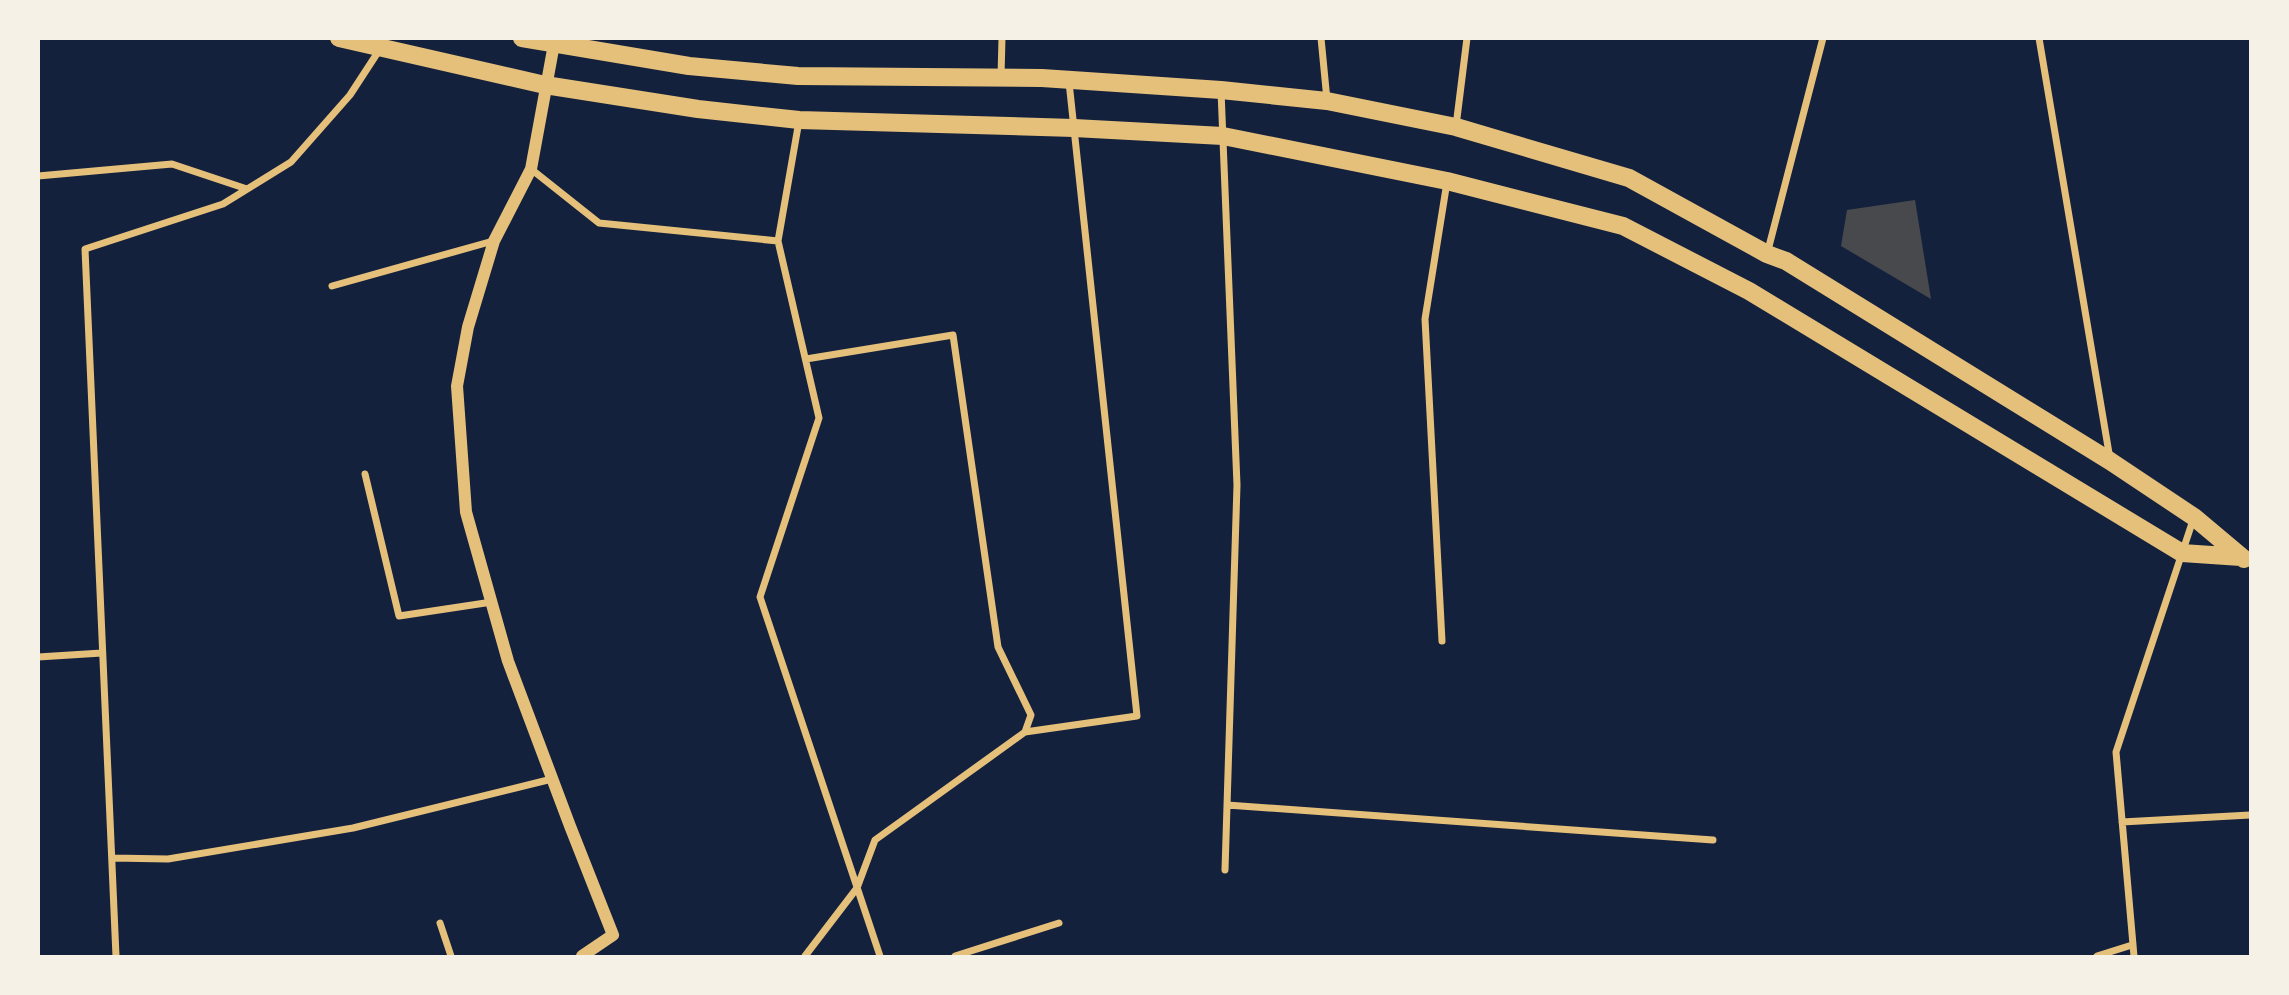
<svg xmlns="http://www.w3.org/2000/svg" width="2289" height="995" font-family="'Roboto Condensed',sans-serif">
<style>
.building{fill:#48494c}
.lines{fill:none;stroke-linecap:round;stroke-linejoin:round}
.minor{stroke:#e5c07b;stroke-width:7}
.tertiary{stroke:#e5c07b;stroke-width:12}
.primary{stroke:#e5c07b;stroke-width:18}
</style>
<rect width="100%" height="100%" fill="#14213d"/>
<path class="building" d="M1915 200 1931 299 1841 246 1847 210Z"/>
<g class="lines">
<path class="minor" d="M1321 38 1327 100
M2039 38 2110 459
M1001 76 1002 38
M1221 91 1237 485 1225 870
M799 121 778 241 819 418 760 597 880 956
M1456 126 1467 38
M531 169 599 223 778 241
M38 176 172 164 247 189
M1767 254 1823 38
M332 286 493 241
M365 474 399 616 492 602
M1442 641 1425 319 1447 182
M38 657 102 653
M1025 732 1137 716 1069 82
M1227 805 1713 840
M2122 822 2250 815
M112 858 168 859 353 828 552 779
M440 923 451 956
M116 956 85 249 223 204 291 162 350 95 380 49
M805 956 857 888 875 840 1025 732 1031 715 998 647 953 335 806 359
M955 956 1059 923
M2097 956 2132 945
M2134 956 2116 752 2194 517"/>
<path class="tertiary" d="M554 44 531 169 494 241 468 327 457 386 466 512 508 661 570 826 613 935 582 956"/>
<path class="primary" d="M339 38 545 85 698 109 799 120 1074 128 1223 136 1447 181 1623 226 1749 291 2182 553 2241 557
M522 38 689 66 798 76 1042 78 1221 90 1327 101 1456 127 1629 178 1767 254 1786 261 2110 461 2194 517 2244 559"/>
</g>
<rect width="2289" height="995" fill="none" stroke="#f6f1e7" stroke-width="80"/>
</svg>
